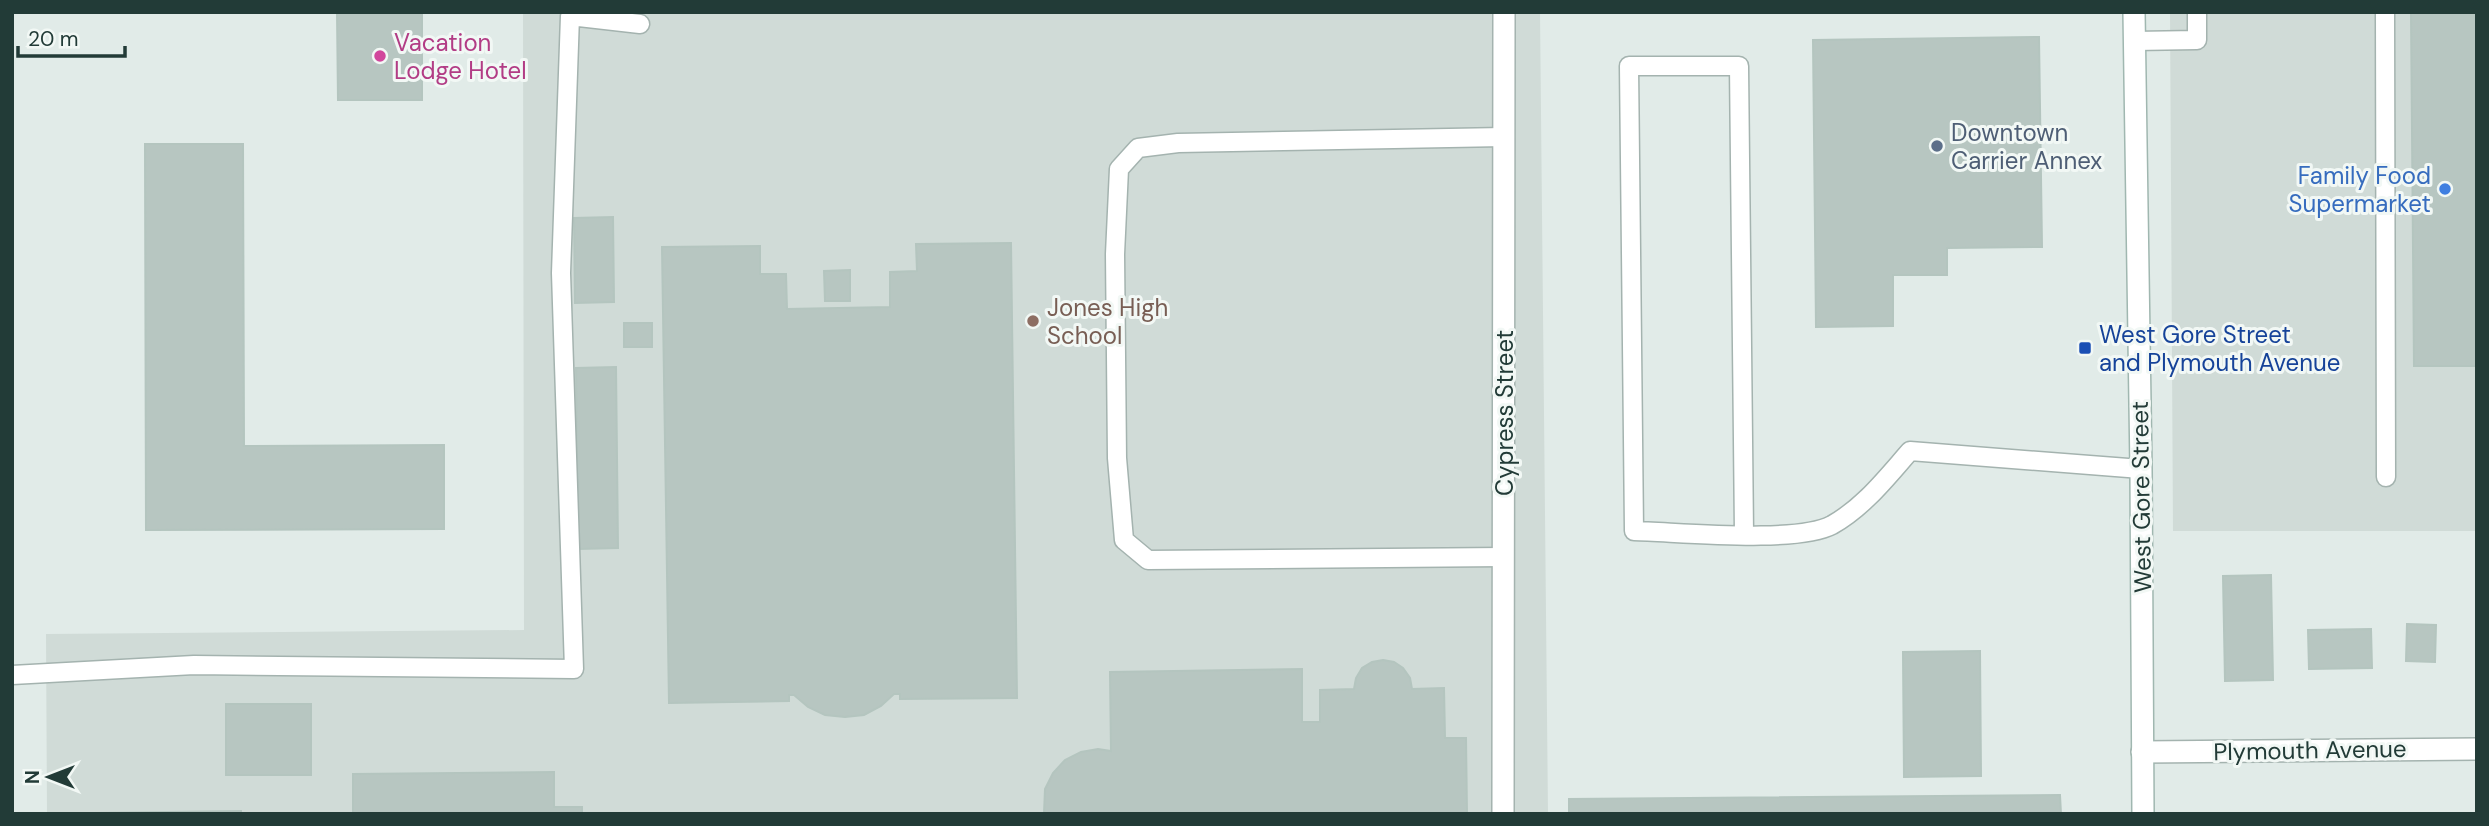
<svg xmlns="http://www.w3.org/2000/svg" width="2489" height="826" font-family="'DM Sans',sans-serif">
<style>
.built{fill:#d0dbd7}
.building{fill:#b7c6c1;stroke:#b4c5bf;stroke-width:2}
.lines{fill:none;stroke-linecap:round;stroke-linejoin:round}
.lane-casing{stroke:#a4b3af;stroke-width:21}
.street-casing{stroke:#a4b3af;stroke-width:24}
.secondary-casing{stroke:#a0b7b0;stroke-width:24}
.lane{stroke:#fff;stroke-width:18}
.street{stroke:#fff;stroke-width:21}
.secondary{stroke:#fff;stroke-width:21}
.hotel-dot{fill:#d1479c;stroke:#f2f8f5;stroke-width:2.5}
.service-dot{fill:#5c6f8a;stroke:#f2f8f5;stroke-width:2.5}
.shop-dot{fill:#3f7fe0;stroke:#f2f8f5;stroke-width:2.5}
.education-dot{fill:#8d6e63;stroke:#f2f8f5;stroke-width:2.5}
.transit-dot{fill:#1a4fb4;stroke:#f2f8f5;stroke-width:2.5}
.labels{text-anchor:middle;dominant-baseline:central;stroke-width:6;stroke-linejoin:round;paint-order:stroke}
.hotel-label{font-size:24px;fill:#b23c85;stroke:#f2f8f5;text-anchor:start}
.service-label{font-size:24px;fill:#4e5e75;stroke:#f2f8f5;text-anchor:start}
.shop-label{font-size:24px;fill:#366cbe;stroke:#f2f8f5;text-anchor:end}
.education-label{font-size:24px;fill:#785e54;stroke:#f2f8f5;text-anchor:start}
.transit-label{font-size:24px;fill:#164399;stroke:#f2f8f5;text-anchor:start}
.street-label{font-size:24px;fill:#223b37;stroke:#f2f8f5}
</style>
<rect width="100%" height="100%" fill="#e1ebe8"/>
<path class="built" d="M523 12H1540L1548 814H47L46 634 524 630Z
M2170 12H2477V531H2173Z"/>
<path class="building" d="M337 12H422V100H338Z
M2411 12H2477V366H2414Z
M2039 37 2042 247 1947 248V275H1893V326L1816 327 1813 40Z
M145 144H243L244 446 444 445V529L146 530Z
M613 217 614 302 575 303 574 218Z
M1011 243 1017 698 900 699V694H894L881 706 864 715 845 717 825 715 808 707 794 695H789V701L669 703 662 247 760 246V274H786L787 309 890 307V272L917 271 916 244Z
M850 270V301H825L824 271Z
M624 323H652V347H624Z
M616 367 618 548 578 549 576 368Z
M2271 575 2273 680 2225 681 2223 576Z
M2407 624 2436 625 2435 662 2406 661Z
M2371 629 2372 668 2309 669 2308 630Z
M1980 651 1981 776 1904 777 1903 652Z
M1383 660 1394 662 1403 668 1410 678 1412 689 1444 688 1445 738H1466L1467 814H1044L1045 789 1053 773 1065 760 1081 752 1098 749 1111 751 1110 672 1302 669V722H1320V690L1354 689 1356 678 1362 668 1372 662Z
M226 704H311V775H226Z
M554 772V807H582V814H353V774Z
M2060 795 2061 814H1569V799Z
M241 811V814H95V813Z"/>
<g class="lines">
<g class="lane-casing">
<path id="lane" d="M2385 12 2386 477
M2134 41 2197 40V12
M1744 534 1739 66H1629L1634 531C1679 532 1796 544 1832 525 1864 507 1887 477 1910 451L2141 469
M1504 557 1148 560 1124 540 1117 458 1115 254 1119 169 1138 148 1178 143 1504 137
M12 675 194 665 574 669 561 273 570 16 640 24"/>
</g>
<g class="street-casing">
<path id="street" d="M2142 752 2477 749
M1503 814 1504 12"/>
</g>
<g class="secondary-casing">
<path id="secondary" d="M2134 12 2141 469 2143 814"/>
</g>
<use href="#lane" class="lane"/>
<use href="#street" class="street"/>
<use href="#secondary" class="secondary"/>
</g>
<circle class="hotel-dot" cx="380" cy="56" r="7"/>
<circle class="service-dot" cx="1937" cy="146" r="7"/>
<circle class="shop-dot" cx="2445" cy="189" r="7"/>
<circle class="education-dot" cx="1033" cy="321" r="7"/>
<rect class="transit-dot" x="2078" y="341" width="14" height="14" rx="3.5"/>
<g class="labels">
<g class="hotel-label">
<text x="394" y="42">Vacation<tspan x="394" dy="28">Lodge Hotel</tspan></text>
</g>
<g class="service-label">
<text x="1951" y="132">Downtown<tspan x="1951" dy="28">Carrier Annex</tspan></text>
</g>
<g class="shop-label">
<text x="2431" y="175">Family Food<tspan x="2431" dy="28">Supermarket</tspan></text>
</g>
<g class="education-label">
<text x="1047" y="307">Jones High<tspan x="1047" dy="28">School</tspan></text>
</g>
<g class="transit-label">
<text x="2099" y="334">West Gore Street<tspan x="2099" dy="28">and Plymouth Avenue</tspan></text>
</g>
<g class="street-label">
<text transform="translate(1504 413) rotate(-90)">Cypress Street</text>
<text transform="translate(2141 497) rotate(-91)">West Gore Street</text>
<text transform="translate(2310 750) rotate(-1)">Plymouth Avenue</text>
</g>
</g>
<rect width="2489" height="826" fill="none" stroke="#223b37" stroke-width="28"/>
<g transform="translate(49 777) rotate(270)" stroke="#f2f8f5" stroke-width="5" paint-order="stroke">
<path d="M0-5L12 26L0 18L-12 26Z" fill="#223b37"/>
<text y="-10" font-size="19" font-weight="bold" text-anchor="middle" fill="#223b37">N</text>
</g>
<path d="M18 46v10h107v-10" fill="none" stroke="#223b37" stroke-width="3.5"/>
<text x="28" y="46" font-size="21" fill="#223b37" stroke="#f2f8f5" stroke-width="5" paint-order="stroke">20 m</text>
</svg>
